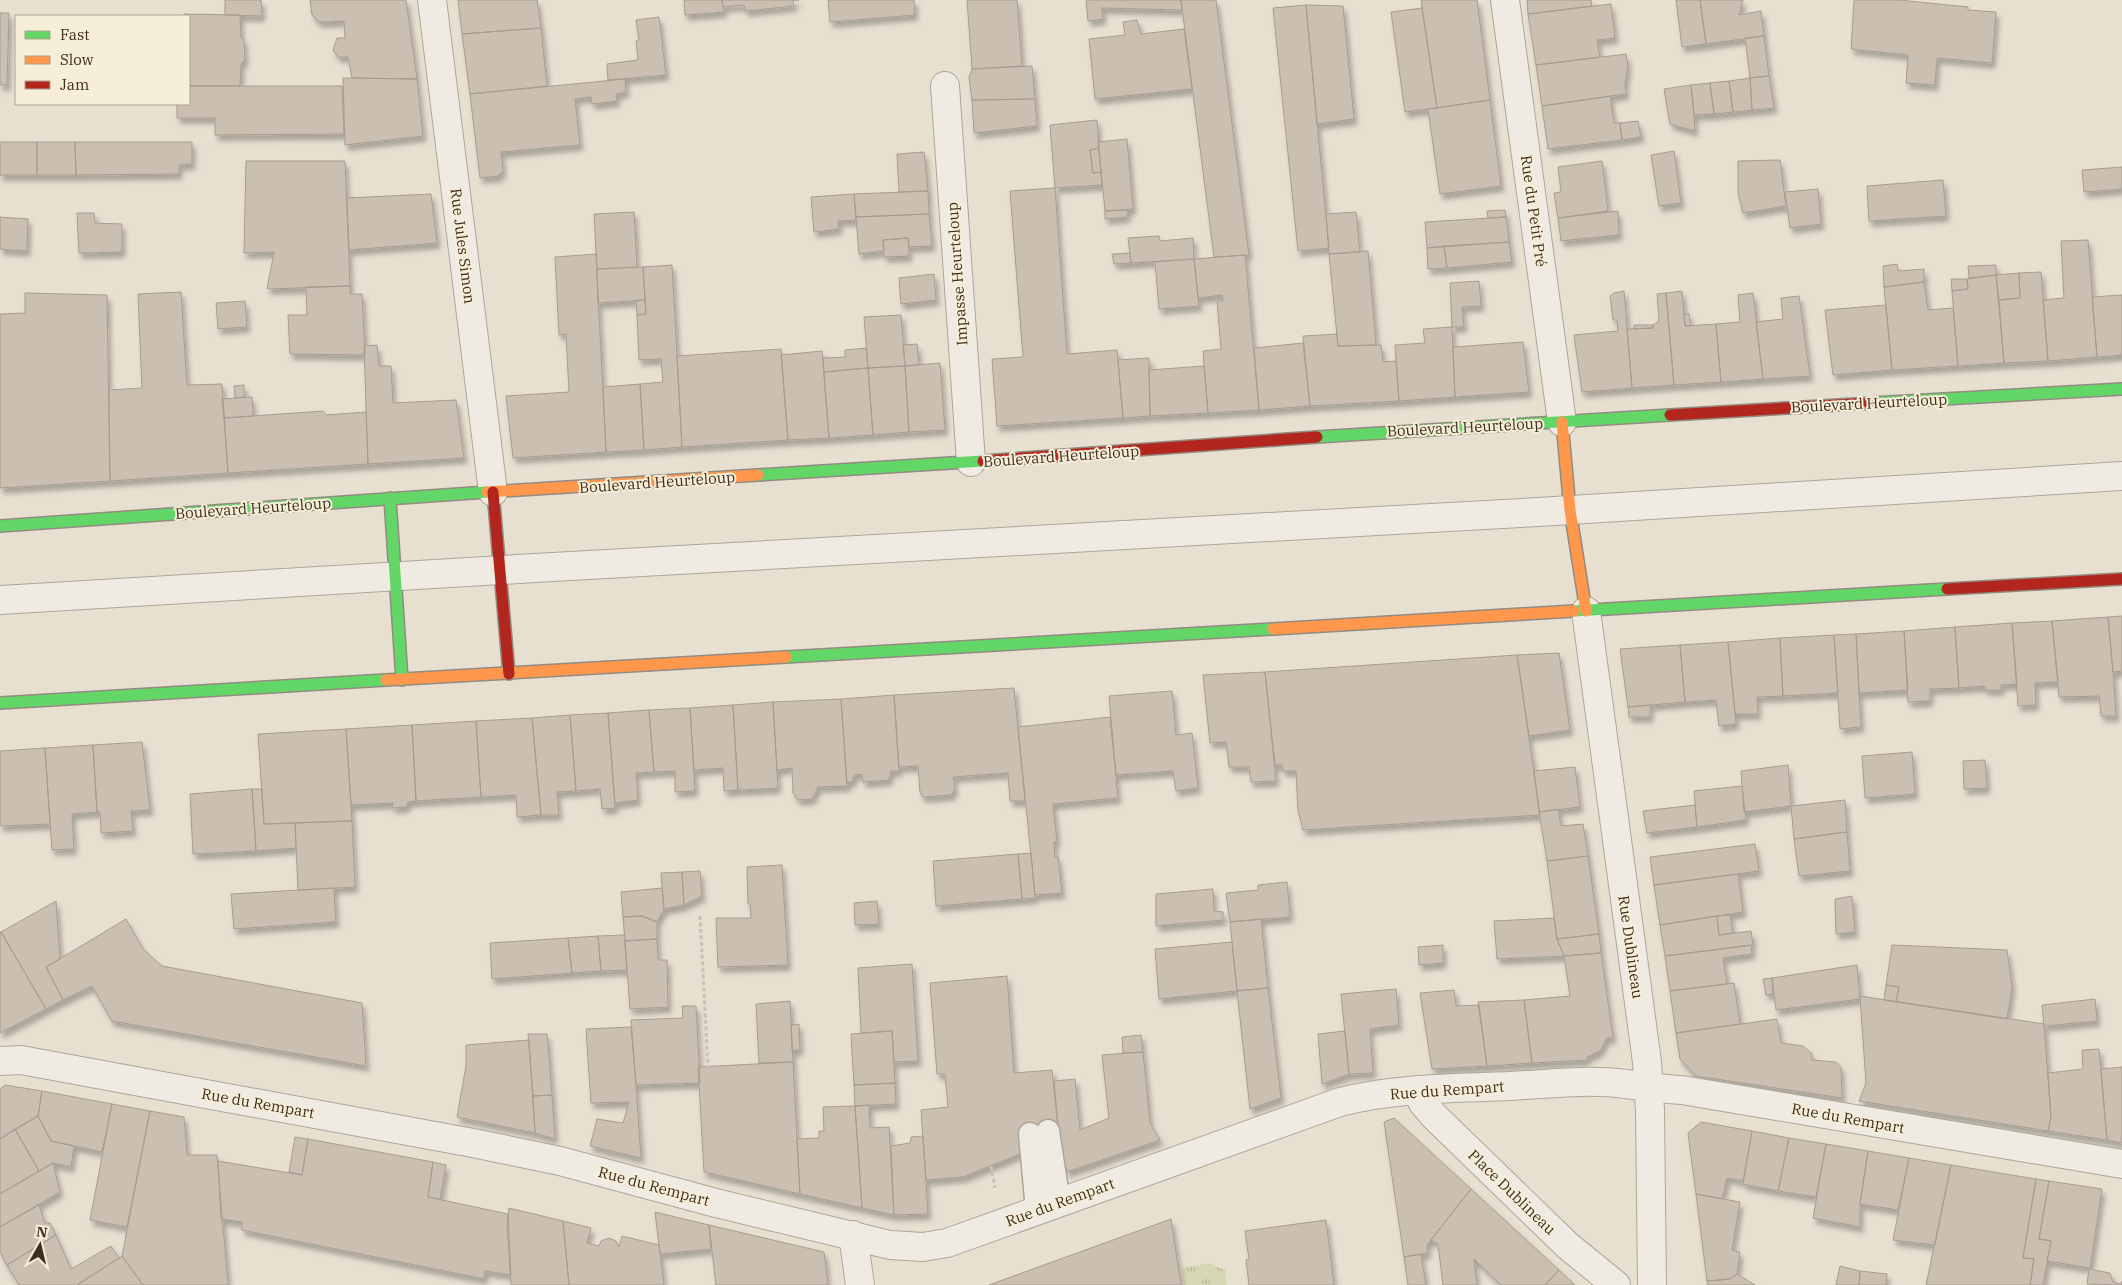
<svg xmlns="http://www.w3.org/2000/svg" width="2122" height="1285" font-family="'IBM Plex Serif',serif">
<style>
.grass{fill:url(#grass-tufts)}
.building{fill:#cbbfb2;stroke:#a89c90;filter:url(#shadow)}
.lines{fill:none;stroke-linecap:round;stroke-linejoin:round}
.lane-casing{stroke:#ada599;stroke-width:25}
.street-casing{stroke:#ada599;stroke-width:30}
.fast-casing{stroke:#928b80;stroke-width:14}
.slow-casing{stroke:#928b80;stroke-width:14}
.jam-casing{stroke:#928b80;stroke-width:14}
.path{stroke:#c8c2b9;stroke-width:3;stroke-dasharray:4 2.5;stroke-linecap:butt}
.lane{stroke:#efebe3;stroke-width:22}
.street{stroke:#efebe3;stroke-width:28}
.fast{stroke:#63d668;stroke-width:11}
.slow{stroke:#ff974d;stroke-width:11}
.jam{stroke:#b3261e;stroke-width:11}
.labels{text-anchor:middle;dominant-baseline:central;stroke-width:4;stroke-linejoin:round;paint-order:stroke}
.street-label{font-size:15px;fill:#3d2e20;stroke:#f7eed8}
</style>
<defs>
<pattern id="grass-tufts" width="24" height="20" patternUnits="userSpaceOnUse" patternTransform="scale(1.25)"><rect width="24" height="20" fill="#d6d7b3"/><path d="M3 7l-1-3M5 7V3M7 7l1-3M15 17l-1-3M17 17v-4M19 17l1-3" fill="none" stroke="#b9b99a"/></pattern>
<filter id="shadow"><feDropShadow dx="3" dy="5.5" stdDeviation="2.5" flood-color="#0004"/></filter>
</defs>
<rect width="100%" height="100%" fill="#e7e0d1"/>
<path class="grass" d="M1210 1263 1225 1270 1227 1285H1184L1182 1268Z"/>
<path class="building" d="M225 0H261L262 16 225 15Z
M310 0H406L417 79 352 78 348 57H338L333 50 337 38H345L344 21 319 22 312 15Z
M458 0H537L541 28 462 34Z
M684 0H722L724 12 685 15Z
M722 0H799H793L794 6 745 11 744 5 723 7Z
M828 0H914L915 15 830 22Z
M967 0H1017L1022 66 972 69Z
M1086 0H1181L1182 10 1102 8 1103 19 1088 21Z
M1181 0H1216L1249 255 1214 257Z
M1421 0H1477L1490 100 1437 108Z
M1527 0H1591L1592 6 1528 14Z
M1676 0H1700L1706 44 1682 47Z
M1700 0H1743L1739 15 1761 11 1764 36 1706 44Z
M1854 0H1899L1968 7V10L1996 12 1992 63 1937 58 1935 85 1906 83 1908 55 1851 49Z
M1611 4 1615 38 1597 40 1600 57 1536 65 1528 14Z
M1306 5 1329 248 1298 251 1273 8Z
M1306 5 1343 6 1354 119 1317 124Z
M1422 8 1437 108 1405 112 1391 12Z
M0 13H9L7 85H0Z
M184 14 240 15 241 38 244 40 245 60 241 64 240 86H189V16H184Z
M659 17 666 75 608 80 607 64 638 60 636 41 639 40 636 20Z
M1137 20 1141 34 1184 29 1192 89 1095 99 1089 39 1125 35 1123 22Z
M541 28 547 86 470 94 462 34Z
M1764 36 1769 76 1750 78 1745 38Z
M1626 54 1628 66 1625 84 1626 94 1542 106 1536 65Z
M1032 66 1035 99 972 100 969 77 972 69Z
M1769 76 1774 108 1752 110 1750 78Z
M343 78 417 79 423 136 345 145Z
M1750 78 1752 110 1733 112 1729 81Z
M625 79 626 92 616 94 617 101 592 104 591 97 575 99 580 145 501 152 503 170 499 176 480 178 470 94Z
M1729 81 1733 112 1714 114 1710 83Z
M1710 83 1714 114 1694 115 1691 85Z
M1691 85 1694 115 1695 131 1670 124 1664 89Z
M189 86H342L344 134 215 135V118H177V104H189Z
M1610 96 1614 123H1620L1622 140 1548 149 1542 106Z
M1035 99 1037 126 974 133 972 100Z
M1490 100 1501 186 1440 194 1428 109Z
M1097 120 1099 148 1090 150 1093 173 1101 172 1102 185 1055 188 1050 125Z
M1638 121 1641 137 1622 140 1620 123Z
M1127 139 1133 209 1105 211 1098 142Z
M0 142H37V175H0Z
M37 142H75L76 175H37Z
M75 142H192V164L179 165V174L76 175Z
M1099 148 1101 172 1093 173 1090 150Z
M1674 151 1681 203 1659 206 1651 155Z
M924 152 928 191 899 192 897 154Z
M1780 160 1786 206 1743 213 1738 193V161Z
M246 161H345L350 286 267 289 274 252 244 253Z
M1602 161 1608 211 1558 218 1554 193 1561 192 1558 167Z
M2122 167V189L2084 192 2082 170Z
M1943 180 1946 216 1869 221 1867 186Z
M1055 188 1067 354 1117 350 1123 418 997 426 992 359 1023 357 1010 191Z
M1818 189 1821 224 1790 228 1785 192Z
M928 191 929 214 856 217 854 194Z
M431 194 437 243 349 250 347 198Z
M854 194 856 220 838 221 839 229 814 232 811 197Z
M1127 210V217L1105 219V211Z
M1505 210 1506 217 1488 218 1487 211Z
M1618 211 1619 235 1561 241 1558 218Z
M634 212 637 267 597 269 594 214Z
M1356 212 1360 252 1329 254 1326 214Z
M77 213H94L95 223 122 224V252L79 253Z
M929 214 932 246 909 247 908 238 883 240 884 251 859 254 856 217Z
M0 217 28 219 27 251 0 249Z
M1506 217 1509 242 1427 248 1425 222Z
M1159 236 1160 241 1193 238 1194 259 1131 263 1128 238Z
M908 238 909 256 884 257 883 240Z
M2088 240 2097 357 2048 361 2043 300 2064 298 2061 241Z
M1509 242 1512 262 1447 268 1444 246Z
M1444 246 1447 268 1428 269 1427 248Z
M1368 251 1376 345 1338 346 1329 254Z
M1130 253 1131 263 1114 264 1112 254Z
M596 254 606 452 513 458 506 396 569 392 566 334 559 335 555 257Z
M1245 255 1259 410 1208 413 1203 351 1221 349 1217 301H1223L1222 295 1198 298 1194 259Z
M1194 259 1199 306 1159 309 1155 262Z
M1897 264 1898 271 1924 269V282L1884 287 1883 266Z
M672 265 682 447 644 450 640 384 663 382 661 359 639 360 637 315 646 314 643 267Z
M1996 265V275L1969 278 1968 266Z
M643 267 645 300 598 303 597 269Z
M2041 272 2048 361 2004 363 1999 300 2020 298 2019 273Z
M2019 273 2020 298 1999 300 1996 275Z
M934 274 936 300 901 304 899 278Z
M1996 275 2004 363 1958 366 1952 291 1968 289 1967 279Z
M1951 279H1967L1968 289 1952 291Z
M1479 281 1481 306 1462 307 1464 327H1452L1450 283Z
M1924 282 1928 310 1953 308 1958 366 1892 370 1884 287Z
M350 286V294H362L365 355 290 354 288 315H307L306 287Z
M1624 291 1632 388 1582 392 1574 335 1618 331 1617 320H1613L1610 296 1614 293Z
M1682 291 1685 326 1716 324 1721 382 1674 385 1666 293Z
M181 292 187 385 222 384 228 473 110 481 109 390 142 388 138 294Z
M25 293 107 295 110 481 0 488V314L25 313Z
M1666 293 1674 385 1632 388 1627 329 1653 328V325L1659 321 1657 294Z
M1753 293 1763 379 1721 382 1716 324 1740 322 1738 295Z
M2122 295V355L2097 357 2092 297Z
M1799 296 1810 376 1763 379 1756 322 1783 319 1781 298Z
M645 300 646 314 637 315 636 301Z
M245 301 247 327 218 329 216 303Z
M1886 305 1892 370 1833 375 1825 310Z
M1684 314H1689L1691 326H1685Z
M901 315 905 366 868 368 864 317Z
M1634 325H1653V328L1634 329Z
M1452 327 1455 397 1399 401 1395 345 1425 343 1423 329Z
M1337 334 1338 346 1381 345 1383 362 1396 361 1399 401 1310 406 1303 336Z
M1523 342 1529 392 1455 397 1453 347Z
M1303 343 1310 406 1259 410 1254 348Z
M917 344 919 365 905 366 903 345Z
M377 345 379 366H391L393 403 456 400 464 458 368 464 364 346Z
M866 348 868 368 824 372 823 358 845 357V350Z
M781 349 788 440 682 447 677 356Z
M822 351 829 438 788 440 781 355Z
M1149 358 1150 416 1123 418 1118 360Z
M940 363 945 430 909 432 905 366Z
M905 366 909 432 873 435 868 368Z
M1204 366 1208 413 1150 416 1149 370Z
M868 368 873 435 829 438 824 372Z
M640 384 644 450 606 452 603 387Z
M244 385V397L235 398 234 386Z
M252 397 253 416 224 418 222 399Z
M323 411 326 415 366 412 368 464 228 473 224 418Z
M2122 616V671L2113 672 2108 617Z
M2108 617 2113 672 2116 716H2101L2099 696 2059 697 2052 621Z
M2052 621 2058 682 2035 683 2036 705 2018 706 2012 623Z
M2012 623 2017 684 2001 685V690H1985V686L1959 688 1955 627Z
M1955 627 1959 688 1930 689V701L1908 702 1904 631Z
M1904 631 1908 690 1859 693 1856 634Z
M1856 634 1861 727 1840 729 1834 635Z
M1834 635 1838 693 1783 696 1780 638Z
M1780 638 1783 696 1757 697 1758 714H1735L1728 642Z
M1728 642 1736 724 1719 726 1716 700 1685 702 1680 645Z
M1680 645 1685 702 1628 707 1620 649Z
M1559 653 1570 730 1529 736 1517 655Z
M1517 655 1540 815 1303 830 1298 810 1296 771H1283L1282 765H1275L1265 672Z
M1265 672 1276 781 1251 782 1249 767H1229L1226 742 1210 743 1203 675Z
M1014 688 1025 801H1010L1008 773 953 777 955 789 951 795 923 797 920 792 918 766 899 767 894 695Z
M1172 691 1176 735 1192 733 1198 788 1176 791 1173 771 1116 775 1109 696Z
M894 695 899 771H891L889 780 863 782 862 774 854 775 853 781 847 783 841 699Z
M841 699 847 786 818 787 812 799 798 800 793 793 792 768 777 770 773 702Z
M773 702 778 788 738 790 733 705Z
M733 705 738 790 724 791 723 768 694 770 690 708Z
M1650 705V717H1629L1628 707Z
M690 708 695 791 675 792V771L654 772 649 710Z
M649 710 654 772 636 773 638 800 615 803 608 713Z
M608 713 615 808 602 809 600 789 576 791 570 715Z
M570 715 576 791 557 792 559 815H541L532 718Z
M1110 717 1118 798 1053 804 1057 841 1054 842 1055 857H1058L1062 893 1035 895 1018 727Z
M532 718 541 815 517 817 516 795 481 797 476 721Z
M476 721 481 797 416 801 412 725Z
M412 725 416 801 408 802 406 807 392 808 393 803 351 805 346 729Z
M346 729 352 821 264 824 258 734Z
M142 742 150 810 131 811 133 831 101 833 100 812H97L93 745Z
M93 745 97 812 72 814 74 849 52 850 45 748Z
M45 748 50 824 0 826V751Z
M1912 752 1915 794 1865 798 1862 756Z
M1985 760 1987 788 1964 789 1963 761Z
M1788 765 1791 806 1744 812 1741 771Z
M1575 767 1580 807 1539 812 1534 771Z
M1742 786 1746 820 1697 827 1694 791Z
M252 789 256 851 193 854 190 794Z
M252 789H262L264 824 295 823 296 848 256 851Z
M1845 800 1847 832 1794 839 1791 806Z
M1695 805 1697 827 1647 833 1643 811Z
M1558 809 1561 826 1583 824 1588 856 1547 861 1539 812Z
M352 821 355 887 298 890 295 823Z
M1847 832 1850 871 1799 876 1794 839Z
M1755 844 1759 871 1654 885 1650 857Z
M1031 853 1035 898 1022 899 1018 854Z
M1018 854 1022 899 936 906 933 861Z
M1588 856 1599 934 1557 939 1547 861Z
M782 865 788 965 718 967 716 918H751L750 904H748L747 867Z
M700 871 702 896 684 905 682 872Z
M682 872 684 905 664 909 661 873Z
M1738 874 1743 912 1660 925 1654 885Z
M1287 882 1290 917 1230 922 1226 893 1258 890V885Z
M334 888 336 922 234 929 231 894Z
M662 888 664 909 657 922 642 916 623 917 621 892Z
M1213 889 1214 911 1223 912V920L1156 926V894Z
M1852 896 1855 932 1836 934 1835 899Z
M56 901 60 959 46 967 63 1000 46 1009 1 932Z
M877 901 879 924 855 925 854 903Z
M1730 915 1733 933 1719 935 1717 916Z
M642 916 657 922V939L625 941 623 917Z
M1717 916 1719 935 1751 931 1753 945 1665 956 1660 925Z
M1554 918 1557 939 1564 956 1497 959 1494 921Z
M126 919 143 949 162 966 362 1003 366 1066 112 1021 92 986 63 1000 46 967Z
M1261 919 1268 988 1237 991 1230 922Z
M0 932H1L46 1009 0 1033Z
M1599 934 1601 953 1564 956 1557 939Z
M624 935 627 970 601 971 598 936Z
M598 936 601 971 572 973 568 938Z
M568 938 572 973 492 979 490 943Z
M657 939 658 960H667L668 1007 630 1009 625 941Z
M1232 942 1237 991 1159 999 1155 949Z
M1443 945V963L1419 965 1418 947Z
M1751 945 1752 954 1723 958 1727 984 1670 991 1665 956Z
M1892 945 2007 950 2012 987 2007 1019 1896 1002 1899 987 1886 985Z
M1601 953 1613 1038H1607L1600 1051 1587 1057V1060L1532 1063 1524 1000 1570 996 1564 956Z
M912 964 918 1061 894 1062 892 1031 861 1033 858 968Z
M1857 965 1860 999 1776 1010 1772 978Z
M1007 976 1014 1073 1052 1070 1059 1138 963 1177 926 1180 921 1110 948 1107 945 1074H937L930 983Z
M1772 978 1773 994 1766 995 1763 979Z
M1734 983 1740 1024 1676 1033 1670 991Z
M1886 985 1899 987 1896 1002 1884 1000Z
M1268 988 1281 1098 1250 1109 1237 991Z
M1396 989 1399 1025 1370 1029 1373 1073 1349 1074 1341 994Z
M1454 990 1456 1006 1479 1005 1487 1066 1432 1069 1420 993Z
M1860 996 2044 1024 2051 1118 2048 1131 1859 1101 1866 1083Z
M2095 999 2097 1021 2044 1026 2042 1005Z
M1524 1000 1532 1063 1487 1066 1478 1002Z
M790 1001 793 1062 759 1063 756 1004Z
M682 1006H696L700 1083 636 1085 631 1020 683 1018Z
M1777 1019 1781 1043 1803 1046 1812 1054V1060L1836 1062 1841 1068 1842 1098 1696 1076 1680 1059 1676 1033Z
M799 1024 800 1050H792L791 1025Z
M631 1027 636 1085 641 1158 590 1146 597 1119 623 1123 629 1102 591 1103 586 1029Z
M892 1031 895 1083 854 1085 851 1034Z
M1345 1031 1349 1074 1322 1084 1318 1034Z
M528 1034H547L552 1095 533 1096Z
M1141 1035 1143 1052 1123 1053 1122 1037Z
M529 1040 535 1133 457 1117 466 1066V1045Z
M2099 1049 2107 1140 2048 1131 2051 1118 2048 1073 2083 1069 2082 1050Z
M1143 1052 1150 1123 1160 1140 1067 1172 1060 1147 1054 1081 1075 1079 1080 1130 1109 1118 1102 1055Z
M793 1062 800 1194 704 1172 698 1067Z
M2122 1067V1143L2107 1140 2101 1069Z
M895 1083 896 1104 855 1106 854 1085Z
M5 1085 42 1091 38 1116 0 1139V1089Z
M42 1091 112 1104 102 1152 51 1141 38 1116Z
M552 1095 555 1139 535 1133 533 1096Z
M112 1104 150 1111 127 1227 90 1220Z
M869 1105 870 1128 889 1127 894 1215 862 1208 855 1106Z
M855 1106 862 1208 800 1194 797 1139 819 1138V1131H824L823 1107Z
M150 1111 184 1117 187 1155H217L228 1285H143L122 1256Z
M38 1116 51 1141 74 1146 71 1167 53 1163 39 1171 15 1129Z
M1394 1118 1471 1189 1427 1245 1428 1253 1404 1257 1384 1122Z
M1701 1122 1752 1131 1743 1181 1727 1178 1722 1199 1696 1194 1688 1133Z
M15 1129 39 1171 0 1194V1139Z
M1752 1131 1789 1138 1778 1191 1743 1184Z
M923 1136 928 1214 894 1215 891 1146 910 1143 911 1137Z
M295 1137 308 1139 302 1175 289 1172Z
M1789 1138 1826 1144 1816 1197 1778 1191Z
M308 1139 433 1162 428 1197 508 1214 511 1275 485 1271 484 1279 242 1230V1222L221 1219 218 1161 302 1175Z
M1826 1144 1868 1151 1860 1204V1227L1813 1218Z
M1868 1151 1909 1158 1898 1210 1860 1204Z
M1909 1158 1951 1165 1935 1245 1893 1240Z
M433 1162 446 1165 440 1199 428 1197Z
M53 1163 60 1192 0 1227V1194Z
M1951 1165 2036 1179 2023 1258 2034 1259 2030 1285H1926Z
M2036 1179 2049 1181 2039 1239 2051 1241 2043 1285H2030L2034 1259 2023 1258Z
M2049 1181 2102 1189 2090 1268 2047 1261 2051 1241 2039 1239Z
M1471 1189 1559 1270 1545 1285H1501L1474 1259 1477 1285H1443L1438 1244 1431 1240Z
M1696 1194 1740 1202 1732 1250 1740 1252 1737 1274 1730 1279 1707 1281Z
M39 1205 45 1223H50L56 1235 7 1265 0 1252V1227Z
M509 1208 563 1221 569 1285H511L507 1224Z
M655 1212 709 1225 711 1249 660 1254Z
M1171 1219 1181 1285H989L1030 1270Z
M1326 1220 1334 1285H1249L1246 1260 1249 1259 1245 1231Z
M563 1221 591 1228 587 1243 599 1246 601 1241 609 1238 616 1241 619 1247 622 1236 659 1245 664 1285H569Z
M709 1225 824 1252 828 1285H716Z
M56 1235 71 1269 111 1246 119 1258 77 1285H19L7 1265Z
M1421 1254 1426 1285H1408L1404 1257Z
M122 1256 143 1285H77L119 1258Z
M1840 1266 1860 1271 1859 1285H1836Z
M2089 1269 2110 1273 2113 1282 2121 1284 2122 1281V1285L2087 1284Z
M1559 1270 1575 1285H1545Z
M1860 1271 1887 1274 1886 1285H1859Z
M1737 1274 1755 1285H1708L1707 1281 1730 1279Z"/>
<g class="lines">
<g class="lane-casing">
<path id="lane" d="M1048 1131 1059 1203
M1030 1134 1037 1210"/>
</g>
<g class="street-casing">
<path id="street" d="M432 0 493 492
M1505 0 1562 422
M945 86 971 462
M0 600 535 568 1538 512 2122 476
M1586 611 1647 1062 1650 1111 1652 1285
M0 1061 21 1060 473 1143 560 1161 716 1203 890 1245 923 1247 947 1243 1340 1102C1395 1088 1454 1088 1511 1086 1548 1084 1588 1079 1626 1084 1645 1086 1663 1089 1682 1090L2122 1164
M1417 1090 1423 1103 1434 1116 1568 1246 1616 1285
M853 1235 860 1285"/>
</g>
<g class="fast-casing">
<path id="fast" d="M1872 403 2122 389
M1317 437 1670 415
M758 475 983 461
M390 498 402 680
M0 526 487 492
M1574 611 1947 589
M786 657 1273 629
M0 703 386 680"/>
</g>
<g class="slow-casing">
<path id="slow" d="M1562 422 1570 510 1586 611
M487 492 758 475
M1273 629 1574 611
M386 680 786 657"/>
</g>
<g class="jam-casing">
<path id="jam" d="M1670 415 1872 403
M983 461 1317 437
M493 492 509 674
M1947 589 2122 579"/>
</g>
<path class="path" d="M700 916 708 1067
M991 1166 995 1188"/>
<use href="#lane" class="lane"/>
<use href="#street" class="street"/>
<use href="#fast" class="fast"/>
<use href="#slow" class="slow"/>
<use href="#jam" class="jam"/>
</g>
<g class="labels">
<g class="street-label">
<text transform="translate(1534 211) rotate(82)">Rue du Petit Pré</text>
<text transform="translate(463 246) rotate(83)">Rue Jules Simon</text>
<text transform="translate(957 274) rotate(-94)">Impasse Heurteloup</text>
<text transform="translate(1869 403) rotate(-3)">Boulevard Heurteloup</text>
<text transform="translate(1465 427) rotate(-3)">Boulevard Heurteloup</text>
<text transform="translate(1061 456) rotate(-4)">Boulevard Heurteloup</text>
<text transform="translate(657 482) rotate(-4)">Boulevard Heurteloup</text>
<text transform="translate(253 508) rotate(-4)">Boulevard Heurteloup</text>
<text transform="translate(1631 947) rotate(82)">Rue Dublineau</text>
<text transform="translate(1447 1090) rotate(-4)">Rue du Rempart</text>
<text transform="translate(258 1103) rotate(10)">Rue du Rempart</text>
<text transform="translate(1848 1118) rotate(10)">Rue du Rempart</text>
<text transform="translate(654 1186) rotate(15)">Rue du Rempart</text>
<text transform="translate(1512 1192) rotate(44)">Place Dublineau</text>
<text transform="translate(1060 1202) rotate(-20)">Rue du Rempart</text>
</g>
</g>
<rect x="15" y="15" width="175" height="90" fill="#f7eed8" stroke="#ada18e"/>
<rect x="25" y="31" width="25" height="8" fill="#63d668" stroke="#ada18e"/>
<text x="60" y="40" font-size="15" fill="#3d2e20">Fast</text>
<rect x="25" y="56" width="25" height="8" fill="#ff974d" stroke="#ada18e"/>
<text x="60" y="65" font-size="15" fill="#3d2e20">Slow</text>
<rect x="25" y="81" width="25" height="8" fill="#b3261e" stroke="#ada18e"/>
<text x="60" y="90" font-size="15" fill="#3d2e20">Jam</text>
<g transform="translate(40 1245) rotate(8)" stroke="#f7eed8" stroke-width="4" paint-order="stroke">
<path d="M0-4L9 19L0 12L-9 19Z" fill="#3d2e20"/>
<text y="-8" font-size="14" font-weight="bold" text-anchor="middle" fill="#3d2e20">N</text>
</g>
</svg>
